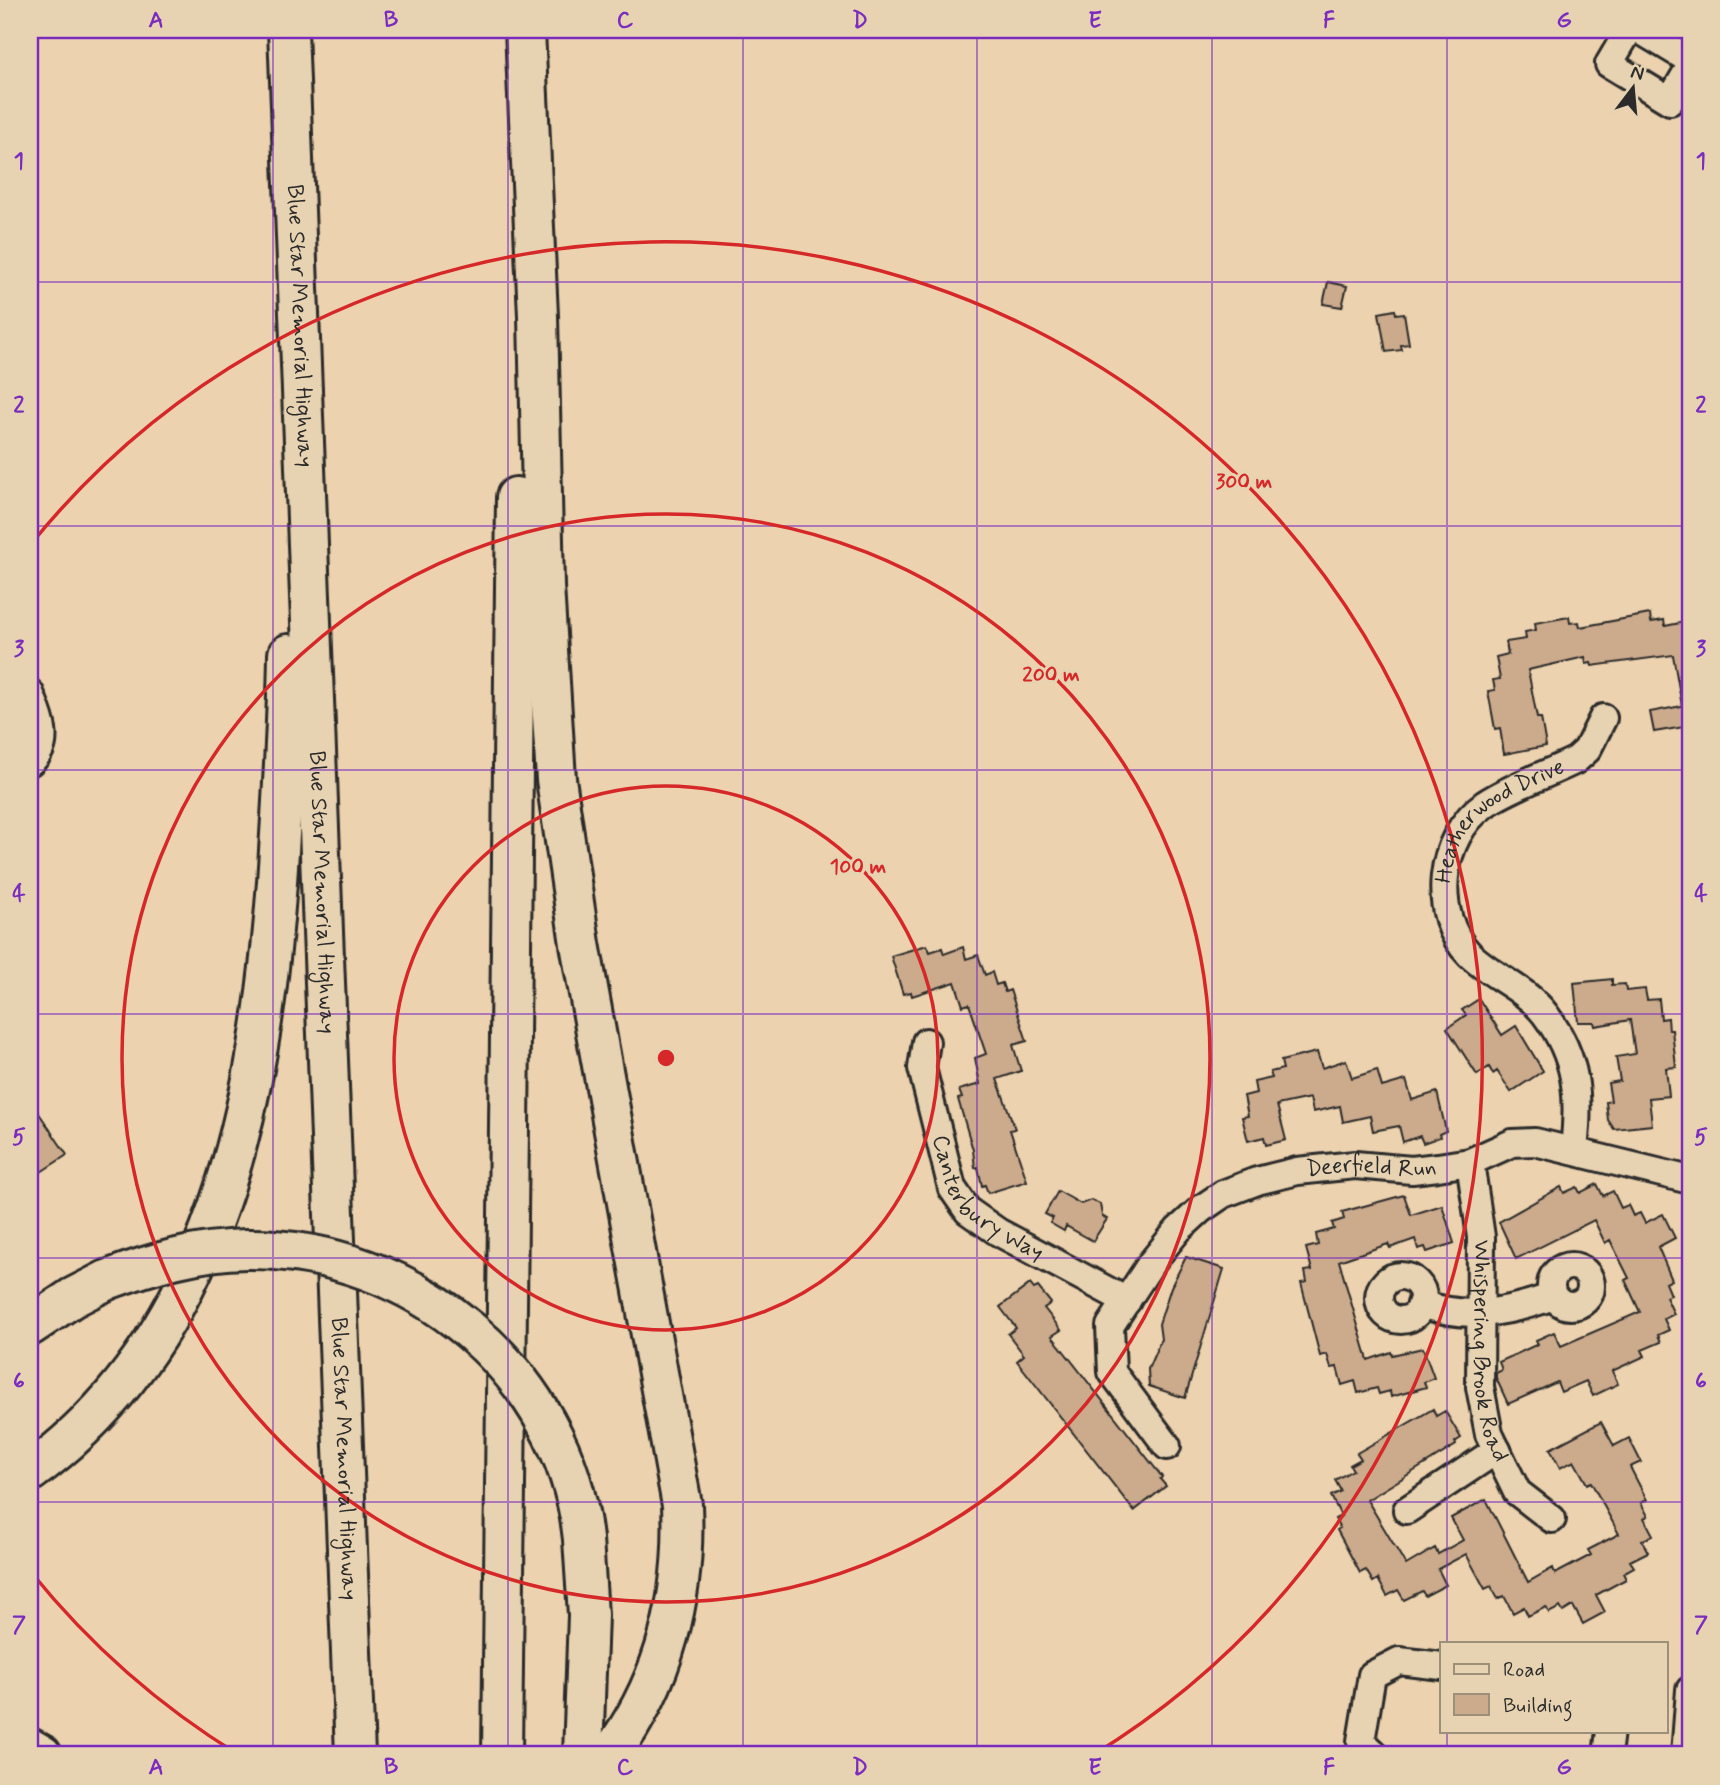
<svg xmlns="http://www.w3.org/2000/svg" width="1720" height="1785" font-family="Mynerve,sans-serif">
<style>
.building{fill:#ccaa8c;stroke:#2b2b2b;stroke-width:2}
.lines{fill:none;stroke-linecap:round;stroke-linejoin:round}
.minor-casing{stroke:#2b2b2b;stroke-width:32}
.highway-casing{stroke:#2b2b2b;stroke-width:44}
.minor{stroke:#e7d3b1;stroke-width:26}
.highway{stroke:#e7d3b1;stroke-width:38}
.highway-bridge-casing{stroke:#2b2b2b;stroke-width:44;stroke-linecap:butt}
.highway-bridge{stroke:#e7d3b1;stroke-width:38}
.grid{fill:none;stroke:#7b2cbf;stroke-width:2;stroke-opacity:0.55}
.ring{fill:none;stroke:#d62828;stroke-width:3.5}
.labels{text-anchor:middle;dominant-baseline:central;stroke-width:6;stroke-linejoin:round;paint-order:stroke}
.street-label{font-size:23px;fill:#2b2b2b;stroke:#e7d3b1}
.centre{fill:#d62828;stroke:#e7d3b1;stroke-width:3.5}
.ring-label{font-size:21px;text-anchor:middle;font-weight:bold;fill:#d62828;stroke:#e7d3b1;stroke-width:6;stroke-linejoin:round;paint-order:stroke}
.neatline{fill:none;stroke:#7b2cbf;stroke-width:2.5}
.grid-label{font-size:23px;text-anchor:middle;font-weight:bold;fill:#7b2cbf}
</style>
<rect width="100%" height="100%" fill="#ecd2ae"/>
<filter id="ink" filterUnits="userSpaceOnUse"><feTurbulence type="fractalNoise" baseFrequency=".0143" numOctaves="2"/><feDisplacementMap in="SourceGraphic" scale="14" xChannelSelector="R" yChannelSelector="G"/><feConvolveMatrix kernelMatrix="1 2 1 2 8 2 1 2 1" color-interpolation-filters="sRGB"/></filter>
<g filter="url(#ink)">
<path class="building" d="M1328 282 1347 286 1342 307 1323 304Z
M1395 310 1396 314 1404 313 1409 344 1401 345 1402 350 1386 352 1379 313Z
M1650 614 1651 622 1664 620 1665 626 1685 622 1687 635 1690 634V726L1654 732 1650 712 1682 706 1673 655 1592 666 1591 663 1586 664 1585 657 1528 670 1537 718H1541L1546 746 1504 754 1500 728 1495 729 1488 691 1495 690 1493 680 1500 679 1496 657 1508 654 1506 642 1526 639 1525 632 1536 630 1535 623 1569 617 1570 623 1579 622 1580 627Z
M927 945 930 952 942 948 944 954 963 947 966 959 978 955 985 975 992 972 996 985 1002 983 1005 992 1010 990 1027 1041 1013 1045 1021 1071 997 1079 1015 1129 1010 1130 1027 1181 988 1193 985 1185 982 1186 978 1167 975 1168 973 1150 958 1099 962 1098 959 1090 980 1084 975 1058 986 1054 969 1004 963 1006 955 982 912 996 911 992 903 994 891 956Z
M1612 979V985L1625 984 1626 991 1645 989 1647 1000 1659 999 1661 1019 1668 1018 1669 1030H1672L1676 1067 1666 1068 1669 1096 1649 1098 1652 1125 1614 1129 1608 1120 1606 1102 1611 1101 1608 1083 1620 1081 1616 1057 1635 1054 1630 1020 1595 1026 1594 1022H1578L1574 983Z
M1479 999 1502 1035 1516 1026 1543 1071 1511 1092 1497 1071 1493 1074 1489 1067 1477 1075 1447 1028 1466 1015 1462 1010Z
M1317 1052 1322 1068 1346 1060 1352 1078 1377 1070 1382 1087 1406 1080 1412 1100 1437 1092 1446 1131 1439 1134 1440 1137 1423 1143 1420 1136 1403 1142 1399 1126 1373 1131 1370 1116 1343 1122 1340 1106 1313 1112 1310 1098 1277 1105 1286 1140 1266 1145 1264 1137 1248 1141 1242 1117 1248 1116 1244 1096 1256 1093 1254 1082 1272 1078 1270 1072 1283 1069 1281 1061Z
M30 1100 67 1155 30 1179Z
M1597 1184 1603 1196 1613 1191 1621 1208 1628 1205 1633 1216 1640 1213 1645 1223 1663 1214 1675 1238 1658 1247 1672 1280 1666 1283 1671 1295 1666 1297 1674 1314 1664 1319 1669 1330 1658 1335 1661 1342 1642 1350 1645 1356 1612 1371 1618 1384 1593 1396 1586 1381 1561 1392 1557 1382 1508 1404 1496 1378V1373L1502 1370 1499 1362 1538 1344 1536 1340 1554 1332 1561 1346 1640 1312 1625 1280 1629 1278 1610 1240 1605 1243 1594 1220 1516 1259 1499 1222 1561 1187 1564 1193 1577 1187 1580 1193Z
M1058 1191 1081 1204 1091 1200 1100 1204 1102 1216 1107 1219 1093 1241 1066 1226 1064 1231 1050 1223 1053 1218 1045 1214Z
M1404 1195 1411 1215 1442 1205 1454 1243 1427 1252 1425 1247 1418 1249 1415 1239 1390 1248 1388 1244 1339 1261 1368 1360 1391 1352 1392 1355 1423 1348 1434 1378 1424 1382 1426 1387 1391 1397 1390 1391 1379 1394 1377 1388 1358 1393 1355 1381 1342 1385 1337 1367 1331 1368 1327 1354 1320 1356 1301 1283 1307 1282 1305 1271 1312 1270 1306 1248 1318 1245 1316 1234 1334 1229 1332 1223 1344 1219 1342 1212Z
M1186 1257 1224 1269 1185 1398 1149 1386 1148 1369 1161 1339 1159 1324 1171 1287Z
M1030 1284 1034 1289 1038 1287 1051 1303 1044 1308 1061 1330 1052 1336 1162 1477 1160 1479 1166 1486 1134 1511 1017 1361 1024 1355 1008 1334 1016 1328 1000 1307Z
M1433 1409 1436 1416 1445 1411 1461 1438 1455 1442 1456 1445 1367 1500 1406 1565 1435 1548 1438 1554 1463 1540 1451 1518 1486 1499 1528 1582 1553 1568 1555 1574 1591 1555 1588 1550 1619 1534 1591 1482 1587 1484 1574 1461 1560 1468 1550 1449 1601 1422 1614 1446 1629 1438 1641 1462 1630 1467 1647 1500 1641 1503 1648 1516 1644 1518 1653 1535 1642 1541 1648 1552 1630 1561 1634 1567 1623 1573 1626 1579 1596 1595 1605 1612 1583 1624 1573 1606 1563 1612 1560 1607 1549 1613 1546 1607 1528 1616 1524 1607 1513 1613 1504 1596 1498 1599 1491 1586 1485 1589 1466 1554 1438 1569 1446 1585 1425 1596 1422 1591 1404 1600 1398 1590 1387 1596 1378 1579 1373 1582 1366 1570 1360 1573 1337 1530 1340 1528 1335 1519 1341 1516 1331 1496 1341 1491 1335 1480 1353 1470 1350 1465 1361 1459 1357 1453Z"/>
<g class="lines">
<g class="minor-casing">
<g id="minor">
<path d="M1629 30 1609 64 1670 101 1690 67"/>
<path d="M1640 30 1690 60"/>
<path d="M30 693C39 715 53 744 30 762"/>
<path id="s1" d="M926 1042 922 1068 952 1188 968 1211 998 1232 1127 1301"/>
<path id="s2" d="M1574 1149C1580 1097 1578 1058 1545 1014 1525 988 1493 977 1470 955 1430 915 1438 837 1485 804 1512 786 1546 775 1576 760L1587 750 1603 718"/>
<path id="s3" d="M1470 1162 1481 1237 1480 1387 1489 1434 1517 1492 1552 1519"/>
<circle cx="1571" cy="1286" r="20"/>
<circle cx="1401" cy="1298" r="22"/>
<path d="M1421 1304C1469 1320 1507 1313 1553 1296"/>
<path id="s4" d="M1167 1446 1112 1372 1110 1326 1152 1262 1178 1230 1201 1209 1223 1194 1257 1181 1297 1171 1355 1165 1412 1170 1438 1167 1470 1162 1512 1143 1535 1142 1690 1180"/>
<path d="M1407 1510 1497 1450"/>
<path d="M1376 1755 1361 1741 1372 1675 1399 1661 1442 1666"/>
<path d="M1607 1755 1610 1731"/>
<path d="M1685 1755 1690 1690"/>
</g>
</g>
<g class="highway-casing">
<g id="highway">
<path id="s5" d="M288 30 355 1755"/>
<path d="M525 30 538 316 544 586 556 779 580 944 682 1505C686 1595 665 1682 610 1755"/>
<path d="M30 1326 72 1298 107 1280"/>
<path d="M30 1472C218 1337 261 1097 277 882 282 806 287 730 288 654"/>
<path d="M30 1748 42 1755"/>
<path d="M502 1755 516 497"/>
<path d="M583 1755 588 1615 583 1539"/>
</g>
</g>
<use href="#minor" class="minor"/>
<use href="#highway" class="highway"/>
<g class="highway-bridge-casing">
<path id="highway-bridge" d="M107 1280C152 1263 197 1250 246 1249 412 1247 565 1371 583 1539"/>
</g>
<use href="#highway-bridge" class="highway-bridge"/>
</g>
</g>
<path class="grid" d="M273 30V1755M508 30V1755M743 30V1755M977 30V1755M1212 30V1755M1447 30V1643M30 282H1690M30 526H1690M30 770H1690M30 1014H1690M30 1258H1690M30 1502H1690M1447 1731V1755"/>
<g class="ring">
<circle cx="666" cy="1058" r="272"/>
<circle cx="666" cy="1058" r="544"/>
<path d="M239 1755A817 817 0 0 1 31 1572M31 544A817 817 0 1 1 1093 1755"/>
</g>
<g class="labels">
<g class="street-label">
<text stroke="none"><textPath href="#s5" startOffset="296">Blue Star Memorial Highway</textPath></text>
<text stroke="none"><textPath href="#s2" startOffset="406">Heatherwood Drive</textPath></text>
<text stroke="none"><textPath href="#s5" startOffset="863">Blue Star Memorial Highway</textPath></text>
<text stroke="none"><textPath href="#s4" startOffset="466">Deerfield Run</textPath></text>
<text stroke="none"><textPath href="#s1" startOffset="180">Canterbury Way</textPath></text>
<text stroke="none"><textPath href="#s3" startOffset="191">Whispering Brook Road</textPath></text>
<text stroke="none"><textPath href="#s5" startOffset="1430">Blue Star Memorial Highway</textPath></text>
</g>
</g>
<circle cx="666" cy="1058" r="10" class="centre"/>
<g class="ring-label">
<text x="1244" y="488">300 m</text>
<text x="1051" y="681">200 m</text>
<text x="858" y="873">100 m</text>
</g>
<rect width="1720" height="1785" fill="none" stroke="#e7d3b1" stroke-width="77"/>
<rect x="1440" y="1642" width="228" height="91" fill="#e7d3b1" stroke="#9c907b" stroke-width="2"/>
<rect x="1454" y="1664" width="35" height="10" fill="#e7d3b1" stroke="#9c907b" stroke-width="2"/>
<text x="1503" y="1676" font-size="21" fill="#2b2b2b">Road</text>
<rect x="1454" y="1694" width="35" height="21" fill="#ccaa8c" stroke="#9c907b" stroke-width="2"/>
<text x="1503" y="1712" font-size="21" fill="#2b2b2b">Building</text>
<g transform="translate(1633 88) rotate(16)" stroke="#e7d3b1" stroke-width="5" paint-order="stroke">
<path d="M0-5L12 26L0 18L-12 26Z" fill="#2b2b2b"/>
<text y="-10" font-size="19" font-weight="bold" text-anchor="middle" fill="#2b2b2b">N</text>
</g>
<rect x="38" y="38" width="1644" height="1708" class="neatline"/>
<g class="grid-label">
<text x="156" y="27">A</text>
<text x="391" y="27">B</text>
<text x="625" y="27">C</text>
<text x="860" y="27">D</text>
<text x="1095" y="27">E</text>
<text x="1329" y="27">F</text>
<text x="1564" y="27">G</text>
<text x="19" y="168">1</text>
<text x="1701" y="168">1</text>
<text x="19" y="412">2</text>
<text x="1701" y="412">2</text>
<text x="19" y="656">3</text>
<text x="1701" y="656">3</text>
<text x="19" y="900">4</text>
<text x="1701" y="900">4</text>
<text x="19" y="1144">5</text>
<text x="1701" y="1144">5</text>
<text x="19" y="1388">6</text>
<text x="1701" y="1388">6</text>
<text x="19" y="1632">7</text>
<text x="1701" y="1632">7</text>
<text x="156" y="1774">A</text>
<text x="391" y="1774">B</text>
<text x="625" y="1774">C</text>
<text x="860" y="1774">D</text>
<text x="1095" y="1774">E</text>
<text x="1329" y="1774">F</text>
<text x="1564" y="1774">G</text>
</g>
</svg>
